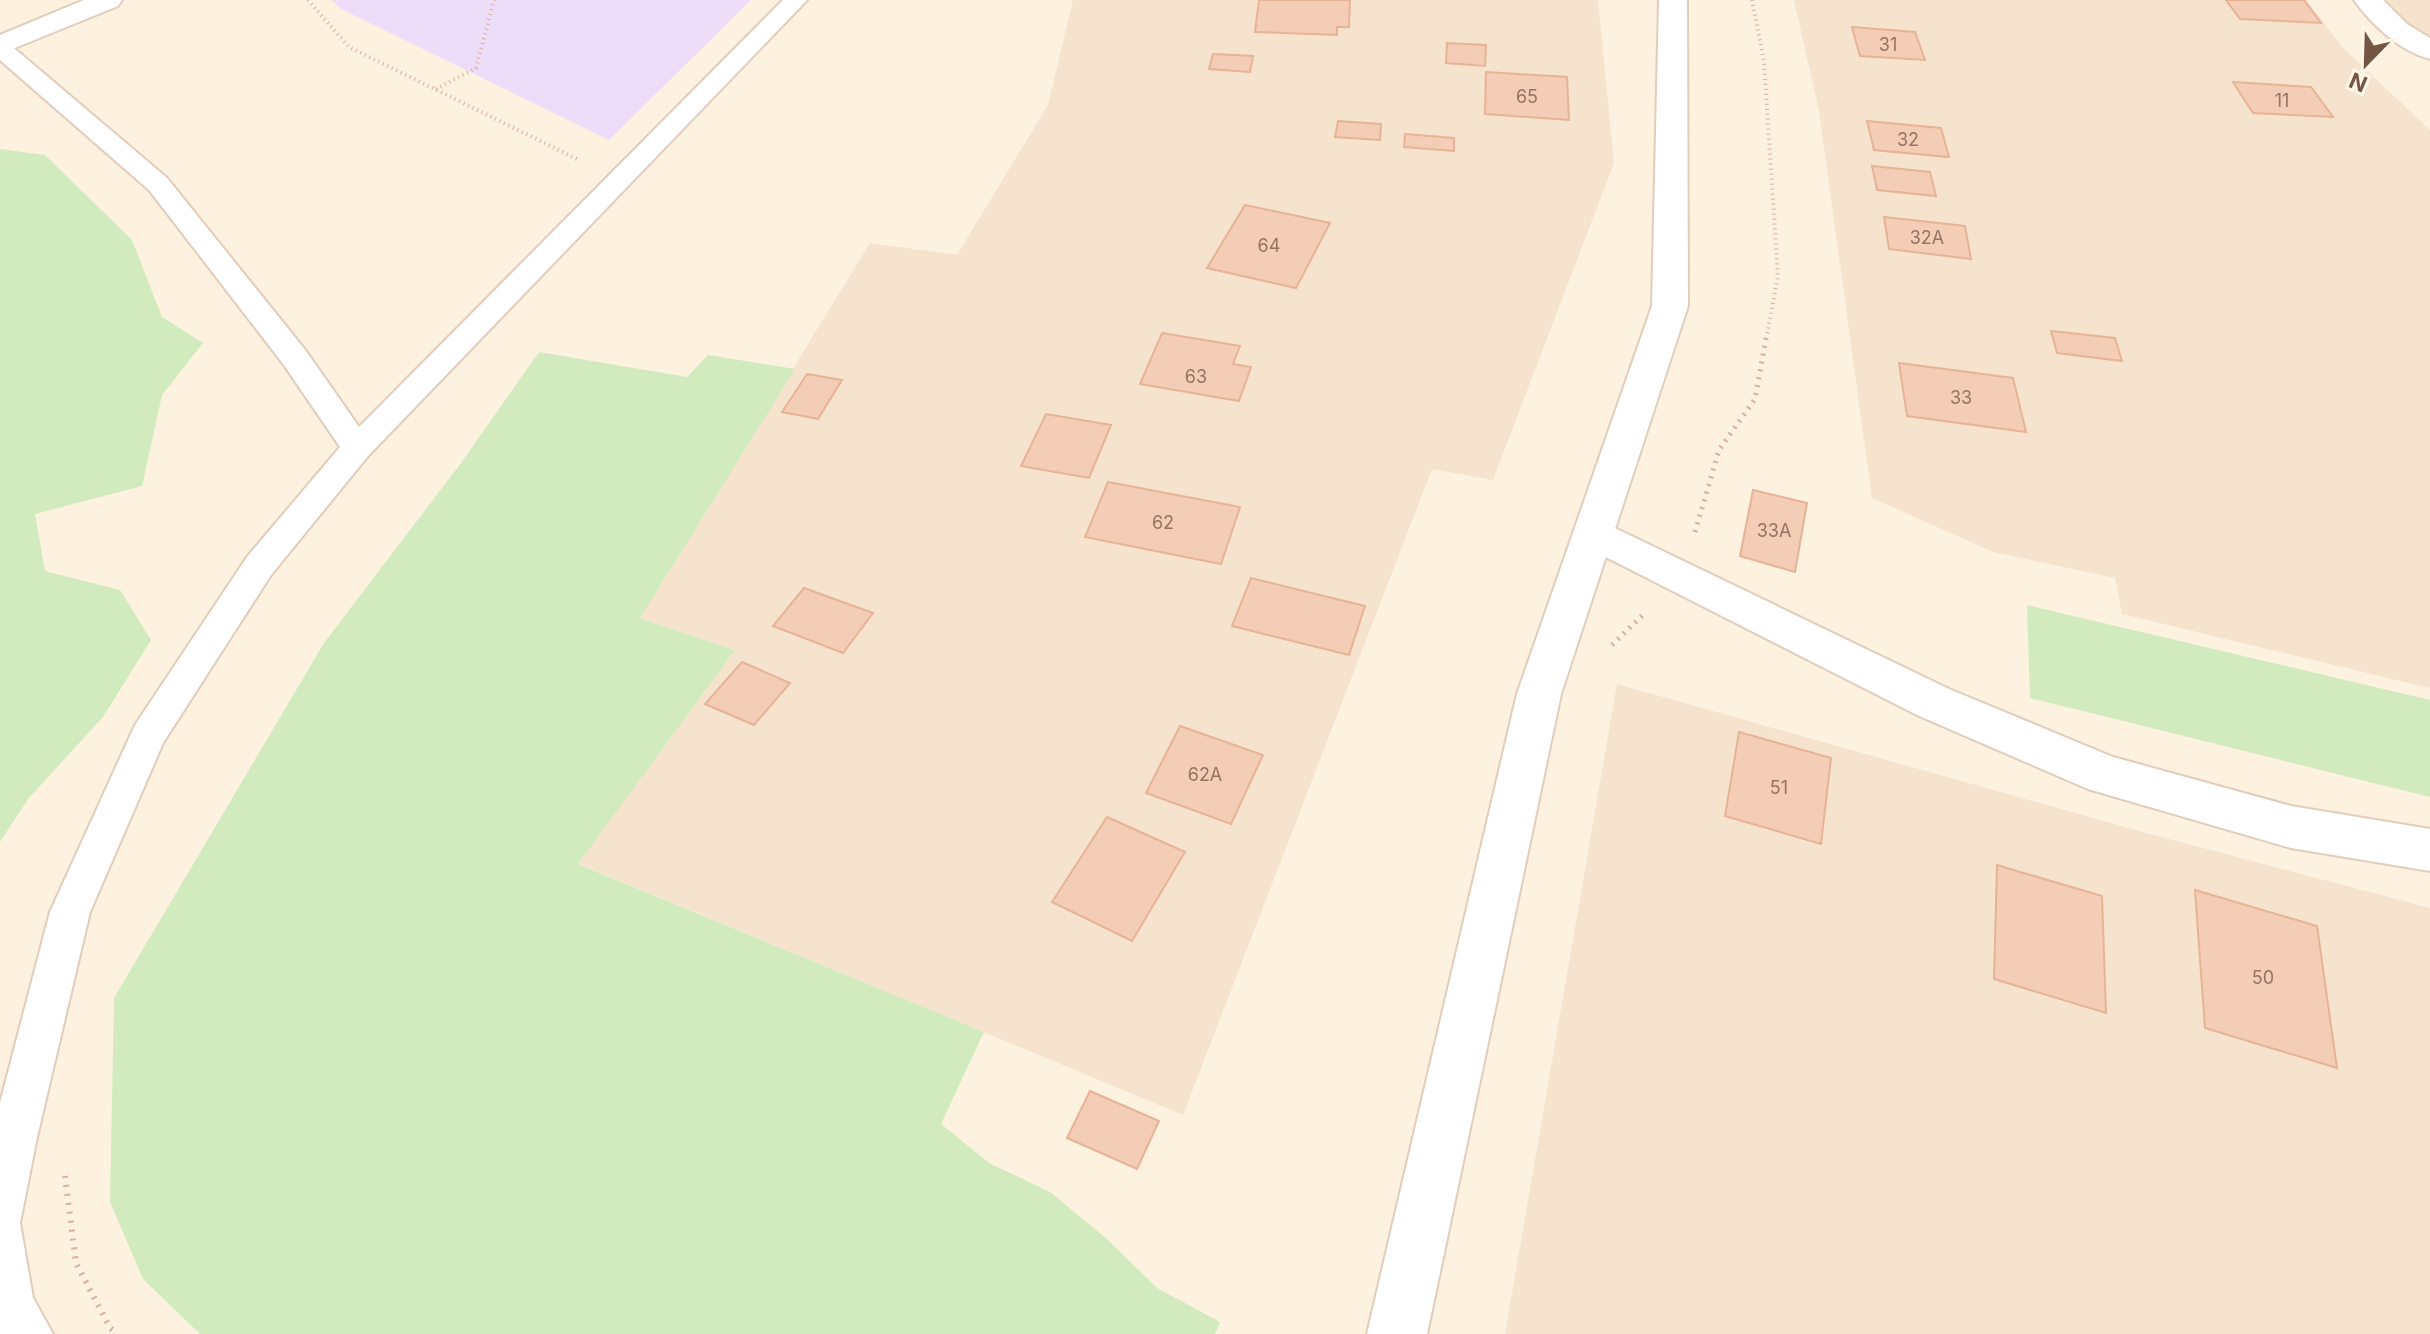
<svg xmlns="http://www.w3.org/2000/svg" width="2430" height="1334" font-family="Inter,sans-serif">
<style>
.residential{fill:#f5e3ce}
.education{fill:#eeddf9}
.green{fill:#d2ebbe}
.building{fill:#f4cdb6;stroke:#e7b396;stroke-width:2}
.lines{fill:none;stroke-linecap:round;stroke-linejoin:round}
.service-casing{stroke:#e2cdbc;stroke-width:4}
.minor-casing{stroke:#e2cdbc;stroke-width:4}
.tertiary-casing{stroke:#e2cdbc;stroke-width:4}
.path-far2{stroke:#d8b19a;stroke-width:4;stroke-dasharray:1 4;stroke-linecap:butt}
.path-far1{stroke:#d8b19a;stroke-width:5;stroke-dasharray:2 6;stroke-linecap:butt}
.path{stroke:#d8b19a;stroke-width:6;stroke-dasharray:2 7;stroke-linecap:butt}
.service{fill:#fff;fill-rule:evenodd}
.minor{fill:#fff;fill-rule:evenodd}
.tertiary{fill:#fff;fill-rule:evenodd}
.labels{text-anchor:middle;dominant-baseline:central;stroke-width:6;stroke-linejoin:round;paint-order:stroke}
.number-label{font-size:18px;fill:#957462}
</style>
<rect width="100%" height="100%" fill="#fdf1e0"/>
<path class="residential" d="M1073 0H1598L1614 163 1493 480 1432 469 1183 1115 577 863 735 650 640 618 870 243 957 255 1048 105Z
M1794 0H2307L2341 46 2430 130V688L2122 614 2115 578 1993 552 1872 498 1819 111Z
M2384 0H2430V39L2413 27Z
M1617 684 2139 831 2430 908V1334H1505Z"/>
<path class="education" d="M332 0H751L609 140 341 9Z"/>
<path class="green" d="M0 149 45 155 132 240 162 317 203 343 162 395 142 486 35 514 45 571 120 590 151 640 103 717 28 799 0 842Z
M539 352 687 377 708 355 795 369 640 618 735 650 578 864 984 1032 941 1124 989 1163 1050 1192 1107 1239 1157 1288 1220 1322 1215 1334H200L143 1279 110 1202 114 998 324 643 461 463Z
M2027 605 2430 700V797L2030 698Z"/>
<path class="building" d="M1259 0H1350L1349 27H1337V35L1255 32Z
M2226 0H2304L2321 23 2240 19Z
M1852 27 1915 32 1925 60 1860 56Z
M1447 43 1486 45 1485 66 1446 63Z
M1213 54 1253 56 1250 72 1209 69Z
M1486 72 1567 77 1569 120 1485 114Z
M2233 82 2311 87 2333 117 2253 113Z
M1338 121 1381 124 1380 140 1335 137Z
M1867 121 1941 128 1949 157 1874 150Z
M1405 134 1454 138V151L1404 147Z
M1872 166 1930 172 1936 196 1877 190Z
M1245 205 1330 223 1296 288 1207 268Z
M1884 217 1965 226 1971 259 1889 249Z
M2051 331 2115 338 2122 361 2057 353Z
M1162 333 1240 346 1233 364 1251 367 1239 401 1140 384Z
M1899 363 2013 378 2026 432 1907 416Z
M807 374 842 380 818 419 782 412Z
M1046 414 1111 425 1089 478 1021 466Z
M1108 482 1240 507 1221 564 1085 537Z
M1753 490 1807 503 1795 572 1740 556Z
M1251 578 1365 606 1349 655 1232 626Z
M804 588 873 613 843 653 773 626Z
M742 662 790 683 754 725 705 704Z
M1180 726 1263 755 1231 824 1146 793Z
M1739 732 1831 758 1821 844 1725 816Z
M1107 817 1185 852 1132 941 1052 902Z
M1997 865 2102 896 2106 1013 1994 979Z
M2195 890 2317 926 2337 1068 2205 1028Z
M1090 1091 1159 1121 1137 1169 1067 1138Z"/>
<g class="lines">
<g class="service-casing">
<path id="service" d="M783 0H807L368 456 271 575 163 743 90 912 37 1137 20 1223 33 1298 53 1334H0V1103L50 912 135 725 247 557 340 447 284 365 149 190 0 60V41L8 43 167 178 306 351 359 427Z"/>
</g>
<g class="minor-casing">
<path id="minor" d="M84 0H122L118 6 0 54V35Z
M2354 0H2383L2407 24 2430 38V59C2400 51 2372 25 2354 0Z
M1594 518 1949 689 2113 757 2291 806 2430 829V871L2291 848 2088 789 1917 715 1580 544 1574 533 1580 522Z"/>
</g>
<g class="tertiary-casing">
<path id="tertiary" d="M1659 0H1687L1688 306 1561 694 1427 1334H1367L1517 694 1652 306Z"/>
</g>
<path class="path-far2" d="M308 0 349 47 579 160
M1752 0 1764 62 1778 276 1767 335
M436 89 476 68 494 0"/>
<path class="path-far1" d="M1695 532 1719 450 1755 399 1767 333
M1612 645 1645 613"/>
<path class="path" d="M65 1176 76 1263 110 1328 118 1334"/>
<use href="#service" class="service"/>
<use href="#minor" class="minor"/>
<use href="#tertiary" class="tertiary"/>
</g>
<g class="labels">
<g class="number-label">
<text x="1888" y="44">31</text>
<text x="1527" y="96">65</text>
<text x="2282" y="100">11</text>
<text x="1908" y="139">32</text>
<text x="1927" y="237">32А</text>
<text x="1269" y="245">64</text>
<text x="1196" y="376">63</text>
<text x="1961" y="397">33</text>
<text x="1163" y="522">62</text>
<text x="1774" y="530">33А</text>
<text x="1205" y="774">62А</text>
<text x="1779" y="787">51</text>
<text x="2263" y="977">50</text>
</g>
</g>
<g transform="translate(2366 64) rotate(203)" stroke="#fff5e7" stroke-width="6" paint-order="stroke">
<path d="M0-6L14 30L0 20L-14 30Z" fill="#755646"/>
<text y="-12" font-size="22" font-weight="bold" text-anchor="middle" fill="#755646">N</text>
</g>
</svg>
